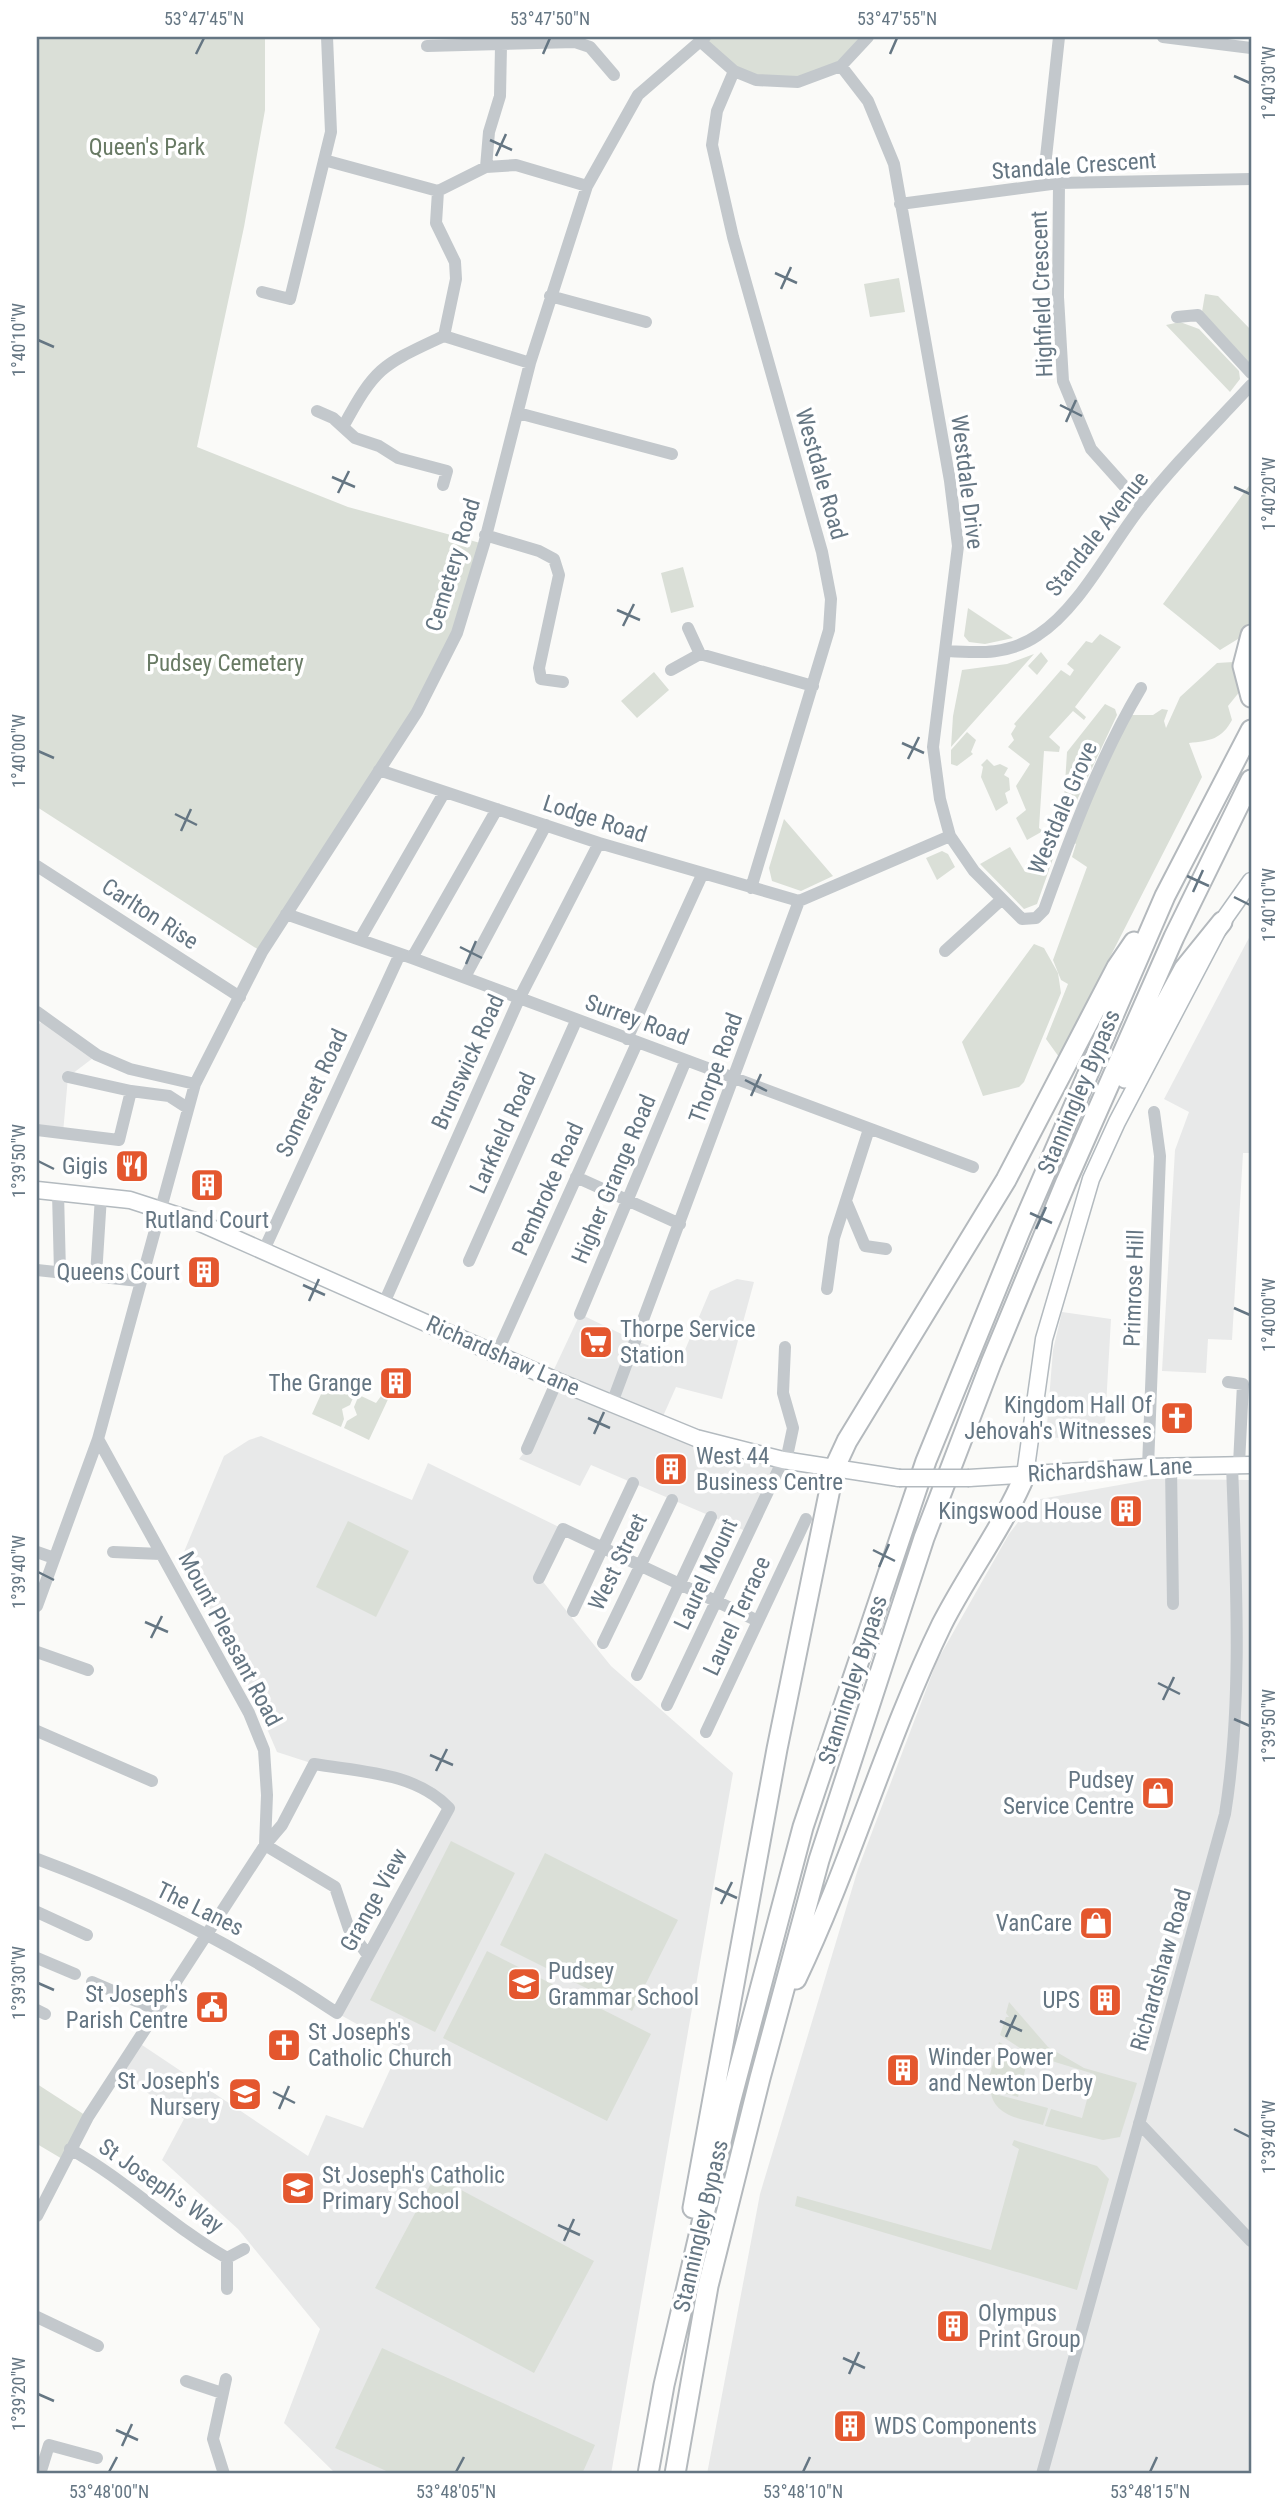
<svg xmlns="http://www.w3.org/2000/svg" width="1288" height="2511" font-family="'Roboto Condensed',sans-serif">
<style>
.built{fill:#e8e9e9}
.green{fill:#dadfd7}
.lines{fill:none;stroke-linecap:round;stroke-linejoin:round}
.secondary-casing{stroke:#b3babf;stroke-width:19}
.trunk-casing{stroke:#b4b9bd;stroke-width:23}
.minor{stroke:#c3c8cc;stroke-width:12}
.secondary{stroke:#fff;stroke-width:16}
.trunk{stroke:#fff;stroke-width:19}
.secondary-bridge-casing{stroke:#b3babf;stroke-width:19;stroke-linecap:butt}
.secondary-bridge{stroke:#fff;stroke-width:16}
.ticks{fill:none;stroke:#657683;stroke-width:2.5}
.labels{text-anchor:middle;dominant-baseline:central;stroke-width:7;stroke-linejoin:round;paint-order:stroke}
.park-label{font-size:23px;fill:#687a64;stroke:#fff}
.street-label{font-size:23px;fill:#657683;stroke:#fff}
.poi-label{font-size:23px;fill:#657683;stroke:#fff;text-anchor:end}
.neatline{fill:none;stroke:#657683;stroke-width:2.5}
.ticks-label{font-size:18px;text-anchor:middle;fill:#657683}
</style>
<rect width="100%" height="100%" fill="#fafaf8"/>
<path class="built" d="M1251 934V1153H1243L1232 1340 1208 1339 1206 1373 1162 1371 1175 1150 1189 1112 1164 1099Z
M44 1018 97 1055 68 1077 63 1133 37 1130V1027Z
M737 1279 754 1282 722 1399 676 1387 660 1423 783 1460 748 1532 591 1465 580 1486 519 1459 527 1449 557 1382 550 1378 580 1314 636 1341 682 1357 710 1291Z
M1062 1312 1111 1319 1104 1441 1046 1437 1053 1350Z
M261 1436 412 1500 428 1463 563 1529 540 1578 611 1666 733 1773 611 2474H336L284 2423 320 2329 238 2229 162 2160 184 2119 117 2071 136 2041 308 2156 326 2115 363 2128 400 2048 337 2013 449 1808 412 1781 314 1764 277 1752 231 1645 181 1559 224 1456 249 1440Z
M1153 1479 1251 1480V2474H707L760 2194 858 1869 937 1661 1009 1534 1035 1500Z"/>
<path class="green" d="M37 37H265V110L244 227 197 447 348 507 484 544 457 633 417 712 262 952 37 807Z
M705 37H868L841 66 798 82 734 71Z
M899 278 905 312 870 317 864 284Z
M1205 294 1218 296 1251 330V365L1202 312Z
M1180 322 1199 329 1239 371 1240 379 1230 392 1166 325Z
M1251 483V631L1220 650 1163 604Z
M683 567 694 607 671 613 661 573Z
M968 608 1013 638 985 644 969 642 964 636Z
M1100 634 1121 647 1075 707 1086 717 1084 720 1073 711 1049 737 1060 747 1059 752 1044 751 1039 828 1043 831 1027 840 1016 818 1026 810 1016 786 1030 764 1008 747 1014 740 1011 734 1016 726 1014 724 1061 670 1070 676 1074 670 1067 664 1086 641 1092 643Z
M1041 652 1048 661 1037 675 1028 666Z
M1034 654 951 747 953 716 962 670 1007 664Z
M1233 662 1241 690 1228 706 1232 720C1222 739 1210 741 1189 743L1202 777 1059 1057 1046 1039 1068 984 1061 980 1053 960 1087 867 1072 857 1076 844 1072 842 1128 719 1132 715H1153L1162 709 1168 710 1164 721 1166 728 1180 697 1217 663Z
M654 672 669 690 637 718 621 701Z
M1105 704 1115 709 1117 715 1062 832 1067 752Z
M967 732 976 740 971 752 973 754 957 766 951 764V750Z
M987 759 994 766 1000 764 1008 768 1004 775 1009 778 1010 790 1005 793 1008 803 996 811 981 777 983 767 981 765Z
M784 819 833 876 801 891 772 881 769 868Z
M1010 847 1024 870 1056 850 1037 904 1024 909 980 864Z
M942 851 948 854 955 867 937 880 926 858Z
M1034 944 1044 948 1058 973 1061 993 1024 1082 1019 1087 983 1096 962 1042Z
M327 1381 355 1393 350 1405 342 1409 344 1419 341 1427 312 1414Z
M384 1392 390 1395 369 1440 344 1428 347 1421 357 1415 354 1407 359 1395 376 1403Z
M348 1521 409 1551 376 1617 316 1587Z
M451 1841 515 1873 435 2032 370 2000Z
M545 1853 678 1920 632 2011 500 1945Z
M487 1951 651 2034 607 2121 443 2038Z
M1009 2002 1048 2047 1084 2068 1137 2083 1120 2137 1103 2140 1045 2126 1051 2109 1082 2118 1094 2074 1029 2054 1000 2035 1006 2017H1009L1006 2013Z
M999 2042 1028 2059 1018 2097 986 2088Z
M37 2084 88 2117 64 2160 37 2144Z
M991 2093 1048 2108 1043 2125C1023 2119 995 2117 991 2093Z
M1014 2140 1097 2166 1109 2179 1077 2290 795 2206 797 2196 991 2250 1019 2149 1012 2145Z
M435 2176 594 2261 534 2373 375 2288Z
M382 2348 595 2445 582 2474H393L335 2448Z"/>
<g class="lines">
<g class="secondary-casing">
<path id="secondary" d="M37 1190 130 1200 198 1222 557 1381 696 1438 783 1460 899 1478
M1025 1475 1044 1339 1091 1179 1117 1122 1222 922 1251 881
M969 1478 1148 1467 1251 1465"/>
</g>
<g class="trunk-casing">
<path id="trunk" d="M1251 635 1243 666 1251 697
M1125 1078 1184 969 1222 922
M796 1979C851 1864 886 1739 942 1624 968 1573 1003 1527 1025 1475
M693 2208 777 1749 834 1469 847 1441 1006 1180 1117 967 1134 942
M648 2474 664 2385 730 2103 803 1827 926 1461 1020 1231 1165 896 1251 730
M675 2474 708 2286 760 2078 819 1860 924 1538 991 1363 1066 1182 1174 937 1251 780"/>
</g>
<path class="minor" d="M1163 37 1251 48
M700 41 734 71 756 80 798 82 841 66 868 37
M427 46 575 42 590 47 614 75
M841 66 868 101 894 164 950 481 958 546 933 747 940 799 950 836 974 871 1022 919 1036 918 1044 910C1071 835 1100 757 1141 688
M734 71 717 111 712 145 733 237 822 552 831 599 829 630 751 888
M324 160 438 191 486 167 516 165 587 186
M486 167 489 132 500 96 501 46
M1059 183 1058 297 1063 381 1091 449 1142 506
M1043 185 1059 37
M438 191 436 223 455 262 456 279 444 336
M900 204 1059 183 1251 179
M262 292 290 299 331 132 327 37
M550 296 646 322
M1177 317 1198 315 1251 373
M317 411 333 418 355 438 379 446 398 458 447 471 443 485
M518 413 672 454
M343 427C376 366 382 365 444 336L530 363
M485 535 539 551 554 559 559 575 539 668 541 679 563 682
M688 628 700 654
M946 651C980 653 1009 655 1038 635 1080 608 1110 546 1141 507 1174 464 1214 425 1251 385
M671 670 700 654 813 686
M379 770 599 843 799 901
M37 866 240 997
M286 914 412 958 973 1167
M360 939 444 793
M945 951 1001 900
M412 958 497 809
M465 977 546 825
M37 1012 97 1055 130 1069 195 1084
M627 1039 702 875
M68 1077 131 1091 169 1096 186 1107
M37 1130 119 1140 131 1091
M576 1177 680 1224
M58 1193 60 1272
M846 1201 865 1246 886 1249
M263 1252 400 954
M469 1261 576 1021
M37 1270 139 1281
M96 1276 101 1196
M827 1289 834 1238 869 1129
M384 1303 519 999 599 843
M580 1314 686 1060
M785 1347 783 1393 793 1428 786 1461
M497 1353 637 1043
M1228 1382 1243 1384 1239 1464
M612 1403 799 901 950 836
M527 1449 557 1381
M1148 1467 1160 1156 1154 1112
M1171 1467 1173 1604
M37 1552 54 1558
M113 1552 161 1554
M539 1578 563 1529 758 1621
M37 1606 98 1439
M573 1611 633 1483
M603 1643 672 1500
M37 1652 88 1670
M637 1675 711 1517
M667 1705 783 1460
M37 1731 152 1781
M706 1732 806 1519
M37 1859C145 1899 241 1948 337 2013L449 1808C415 1772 360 1772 314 1764L282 1825 265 1845 335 1887 349 1929 367 1954
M37 1912 87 1935
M37 1958 75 1974
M92 1982 157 2010
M37 2010 45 2014
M1139 2123 1251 2241
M70 2149C126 2180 171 2226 227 2258V2289
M37 2216 88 2117 265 1845 267 1795 264 1750 249 1713 98 1439 195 1084 262 952 417 712 457 633 484 544 530 363 587 186 638 95 705 37
M227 2258 244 2249
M37 2317 98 2346
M186 2381 222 2393
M40 2474 49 2445 97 2458
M224 2474 213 2439 226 2379
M1042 2474 1225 1814C1243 1702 1236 1578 1232 1465"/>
<use href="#secondary" class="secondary"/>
<use href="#trunk" class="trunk"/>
<g class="secondary-bridge-casing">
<path id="secondary-bridge" d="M899 1478H969"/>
</g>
<use href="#secondary-bridge" class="secondary-bridge"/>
</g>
<path class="ticks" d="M196 54 204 38M543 54 550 38M890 54 897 38M1234 76 1250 83M490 140 512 150M496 156 506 134M775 273 797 283M781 289 791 267M38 340 54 347M1060 405 1082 416M1066 422 1076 400M332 477 355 487M1234 487 1250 494M338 493 349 471M617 610 640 620M623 626 634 604M902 743 924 753M38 751 54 758M908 759 919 737M175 814 197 825M181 831 191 809M1187 876 1209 886M1193 892 1203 870M1234 897 1250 905M460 947 482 958M466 964 476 941M745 1080 767 1091M751 1096 761 1074M38 1161 54 1169M1030 1213 1052 1223M1036 1229 1046 1207M303 1285 325 1295M309 1301 319 1279M1234 1308 1250 1315M588 1418 610 1428M594 1434 604 1412M873 1550 895 1561M879 1567 889 1544M38 1572 54 1580M145 1622 168 1632M151 1638 162 1616M1158 1683 1180 1694M1163 1700 1174 1677M1234 1719 1250 1726M430 1755 453 1765M436 1771 447 1749M715 1888 737 1898M721 1904 732 1882M38 1983 54 1990M1000 2021 1022 2031M1006 2037 1016 2015M273 2092 295 2103M279 2109 289 2086M1234 2129 1250 2137M558 2225 580 2235M564 2241 574 2219M843 2358 865 2368M849 2374 859 2352M38 2394 54 2401M116 2430 138 2440M122 2446 132 2424M109 2472 117 2457M456 2472 464 2457M803 2472 810 2457M1150 2472 1157 2457"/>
<defs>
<g id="restaurant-square" transform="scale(1.75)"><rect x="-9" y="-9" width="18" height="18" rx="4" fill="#e4572e" stroke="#fff"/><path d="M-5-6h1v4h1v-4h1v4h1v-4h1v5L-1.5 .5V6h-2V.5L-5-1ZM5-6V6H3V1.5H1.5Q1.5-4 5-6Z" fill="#fff"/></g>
<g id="building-square" transform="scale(1.75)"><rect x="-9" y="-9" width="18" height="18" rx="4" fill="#e4572e" stroke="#fff"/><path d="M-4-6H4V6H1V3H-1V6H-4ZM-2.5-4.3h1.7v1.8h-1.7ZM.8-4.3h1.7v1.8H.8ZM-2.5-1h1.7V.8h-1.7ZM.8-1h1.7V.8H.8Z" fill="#fff"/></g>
<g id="supermarket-square" transform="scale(1.75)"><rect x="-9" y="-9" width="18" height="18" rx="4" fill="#e4572e" stroke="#fff"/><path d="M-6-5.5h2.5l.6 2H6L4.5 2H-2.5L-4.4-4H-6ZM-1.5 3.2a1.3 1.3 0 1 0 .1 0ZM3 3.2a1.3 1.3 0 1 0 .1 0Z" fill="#fff"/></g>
<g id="church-square" transform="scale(1.75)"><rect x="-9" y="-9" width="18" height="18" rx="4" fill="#e4572e" stroke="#fff"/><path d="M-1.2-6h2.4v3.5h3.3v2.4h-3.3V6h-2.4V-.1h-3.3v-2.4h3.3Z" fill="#fff"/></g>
<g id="shop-square" transform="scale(1.75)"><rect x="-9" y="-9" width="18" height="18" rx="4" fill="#e4572e" stroke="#fff"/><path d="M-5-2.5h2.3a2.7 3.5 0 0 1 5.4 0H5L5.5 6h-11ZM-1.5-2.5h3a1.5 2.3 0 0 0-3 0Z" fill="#fff"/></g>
<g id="school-square" transform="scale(1.75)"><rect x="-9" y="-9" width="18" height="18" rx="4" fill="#e4572e" stroke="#fff"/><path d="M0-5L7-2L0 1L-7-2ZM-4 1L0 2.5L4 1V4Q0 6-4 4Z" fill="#fff"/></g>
<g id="civic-square" transform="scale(1.75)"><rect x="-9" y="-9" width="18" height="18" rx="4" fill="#e4572e" stroke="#fff"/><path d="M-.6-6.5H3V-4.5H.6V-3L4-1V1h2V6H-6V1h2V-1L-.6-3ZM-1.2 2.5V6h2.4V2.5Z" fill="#fff"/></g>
</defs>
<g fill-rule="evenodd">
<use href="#restaurant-square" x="132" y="1166"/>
<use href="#building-square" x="207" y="1185"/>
<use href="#building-square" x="204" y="1272"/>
<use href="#supermarket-square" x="596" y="1342"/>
<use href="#building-square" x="396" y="1383"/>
<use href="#church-square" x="1177" y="1418"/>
<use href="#building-square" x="671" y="1469"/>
<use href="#building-square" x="1126" y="1511"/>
<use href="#shop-square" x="1158" y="1793"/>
<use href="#shop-square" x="1096" y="1923"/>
<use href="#school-square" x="524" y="1984"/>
<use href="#building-square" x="1105" y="2000"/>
<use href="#civic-square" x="212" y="2007"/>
<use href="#church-square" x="284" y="2045"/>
<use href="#building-square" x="903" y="2070"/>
<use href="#school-square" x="245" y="2094"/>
<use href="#school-square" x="298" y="2188"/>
<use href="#building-square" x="953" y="2326"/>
<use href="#building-square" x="850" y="2426"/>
</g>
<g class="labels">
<g class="park-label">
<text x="147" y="147">Queen's Park</text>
<text x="225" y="663">Pudsey Cemetery</text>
</g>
<g class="street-label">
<text transform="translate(1074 166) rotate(-4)">Standale Crescent</text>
<text transform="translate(1042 294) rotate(-92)">Highfield Crescent</text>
<text transform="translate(821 474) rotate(74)">Westdale Road</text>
<text transform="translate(967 482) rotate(83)">Westdale Drive</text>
<text transform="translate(1097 534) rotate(-52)">Standale Avenue</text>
<text transform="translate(453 565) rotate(-73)">Cemetery Road</text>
<text transform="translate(1063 808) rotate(-67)">Westdale Grove</text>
<text transform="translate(595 819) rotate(18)">Lodge Road</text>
<text transform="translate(150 914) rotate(33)">Carlton Rise</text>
<text transform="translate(637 1020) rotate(20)">Surrey Road</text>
<text transform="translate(468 1062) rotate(-66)">Brunswick Road</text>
<text transform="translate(716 1068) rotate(-70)">Thorpe Road</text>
<text transform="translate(1079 1092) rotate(-67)">Stanningley Bypass</text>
<text transform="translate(312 1093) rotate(-65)">Somerset Road</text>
<text transform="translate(503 1133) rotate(-66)">Larkfield Road</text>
<text transform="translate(614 1179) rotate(-67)">Higher Grange Road</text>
<text transform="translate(548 1189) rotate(-66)">Pembroke Road</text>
<text transform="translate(1134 1288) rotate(-88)">Primrose Hill</text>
<text transform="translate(503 1356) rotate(24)">Richardshaw Lane</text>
<text transform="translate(1110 1470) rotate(-3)">Richardshaw Lane</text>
<text transform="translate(618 1562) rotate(-64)">West Street</text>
<text transform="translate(706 1574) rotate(-65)">Laurel Mount</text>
<text transform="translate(737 1616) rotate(-65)">Laurel Terrace</text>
<text transform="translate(230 1639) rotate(62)">Mount Pleasant Road</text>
<text transform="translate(853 1680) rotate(-72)">Stanningley Bypass</text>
<text transform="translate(374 1900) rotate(-61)">Grange View</text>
<text transform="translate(200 1909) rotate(26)">The Lanes</text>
<text transform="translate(1161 1970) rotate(-74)">Richardshaw Road</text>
<text transform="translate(161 2186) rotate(35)">St Joseph's Way</text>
<text transform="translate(701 2226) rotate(-77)">Stanningley Bypass</text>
</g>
<g class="poi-label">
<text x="108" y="1166">Gigis</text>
<text x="207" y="1220" text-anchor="middle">Rutland Court</text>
<text x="180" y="1272">Queens Court</text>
<text x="620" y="1329" text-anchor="start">Thorpe Service<tspan x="620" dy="26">Station</tspan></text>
<text x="372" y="1383">The Grange</text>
<text x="1152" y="1405">Kingdom Hall Of<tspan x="1152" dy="26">Jehovah's Witnesses</tspan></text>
<text x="696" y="1456" text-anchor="start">West 44<tspan x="696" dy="26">Business Centre</tspan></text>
<text x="1102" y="1511">Kingswood House</text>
<text x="1134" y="1780">Pudsey<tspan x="1134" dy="26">Service Centre</tspan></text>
<text x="1072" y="1923">VanCare</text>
<text x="548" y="1971" text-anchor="start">Pudsey<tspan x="548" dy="26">Grammar School</tspan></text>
<text x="188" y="1994">St Joseph's<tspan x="188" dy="26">Parish Centre</tspan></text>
<text x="1080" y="2000">UPS</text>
<text x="308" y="2032" text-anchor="start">St Joseph's<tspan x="308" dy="26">Catholic Church</tspan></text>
<text x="928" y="2057" text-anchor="start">Winder Power<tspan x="928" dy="26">and Newton Derby</tspan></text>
<text x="220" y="2081">St Joseph's<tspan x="220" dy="26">Nursery</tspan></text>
<text x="322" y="2175" text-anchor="start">St Joseph's Catholic<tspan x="322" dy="26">Primary School</tspan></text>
<text x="978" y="2313" text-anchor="start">Olympus<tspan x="978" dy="26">Print Group</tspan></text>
<text x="874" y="2426" text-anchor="start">WDS Components</text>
</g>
</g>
<rect width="1288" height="2511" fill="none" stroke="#ffffff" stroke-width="77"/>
<rect x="38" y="38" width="1212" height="2434" class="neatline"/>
<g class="ticks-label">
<text x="204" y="25">53°47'45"N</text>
<text x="550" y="25">53°47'50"N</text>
<text x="897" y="25">53°47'55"N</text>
<text transform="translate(1269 83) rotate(-90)" y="6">1°40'30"W</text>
<text transform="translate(19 340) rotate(-90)" y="6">1°40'10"W</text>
<text transform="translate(1269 494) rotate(-90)" y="6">1°40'20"W</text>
<text transform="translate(19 751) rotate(-90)" y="6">1°40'00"W</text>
<text transform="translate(1269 905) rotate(-90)" y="6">1°40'10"W</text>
<text transform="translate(19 1161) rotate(-90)" y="6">1°39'50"W</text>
<text transform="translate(1269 1315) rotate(-90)" y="6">1°40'00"W</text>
<text transform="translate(19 1572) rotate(-90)" y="6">1°39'40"W</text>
<text transform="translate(1269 1726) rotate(-90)" y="6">1°39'50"W</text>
<text transform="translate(19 1983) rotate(-90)" y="6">1°39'30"W</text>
<text transform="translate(1269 2137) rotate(-90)" y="6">1°39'40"W</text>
<text transform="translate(19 2394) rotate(-90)" y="6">1°39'20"W</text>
<text x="109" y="2498">53°48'00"N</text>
<text x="456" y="2498">53°48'05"N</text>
<text x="803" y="2498">53°48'10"N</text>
<text x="1150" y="2498">53°48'15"N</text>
</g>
</svg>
